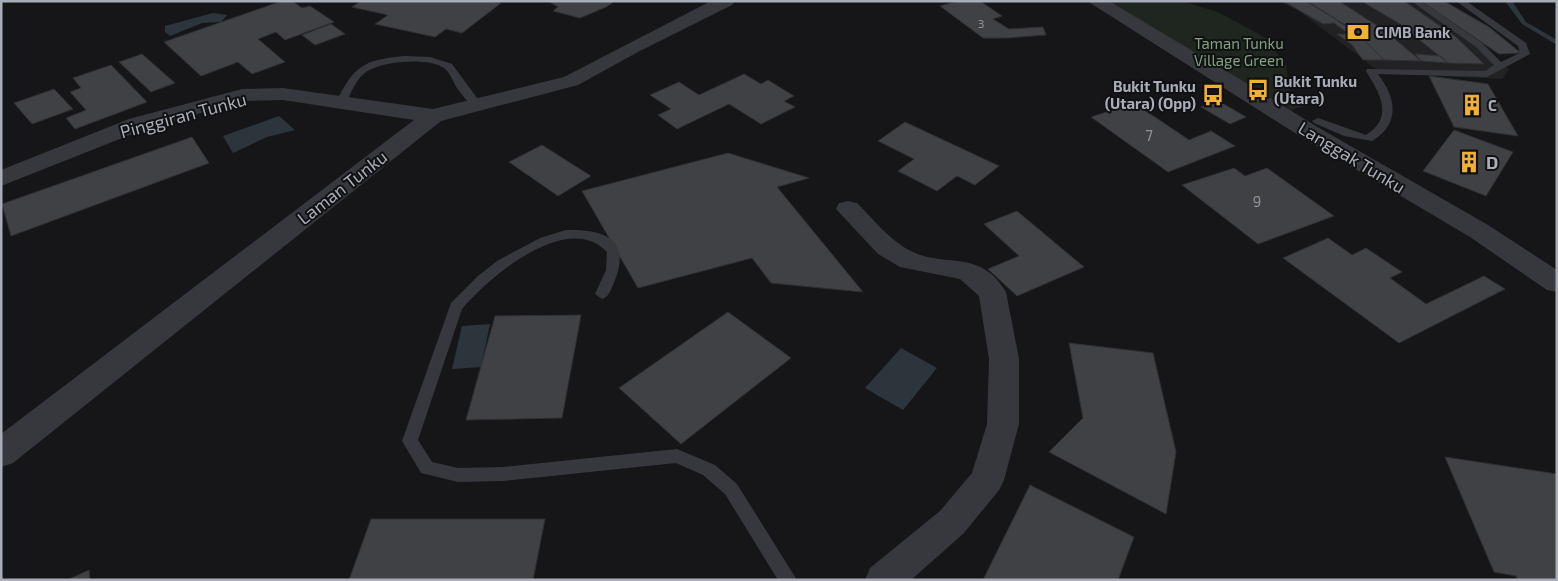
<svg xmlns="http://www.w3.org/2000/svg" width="1558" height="581" font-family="'Exo 2',sans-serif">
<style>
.built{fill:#222225}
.green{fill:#1e261f}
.water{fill:#2c353c}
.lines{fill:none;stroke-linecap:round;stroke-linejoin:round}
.stream{fill:#2c353c;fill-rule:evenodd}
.building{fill:#404145;stroke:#303034}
.service{fill:#37383d;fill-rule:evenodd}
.minor{fill:#37383d;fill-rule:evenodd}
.tertiary{fill:#37383d;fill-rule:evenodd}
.labels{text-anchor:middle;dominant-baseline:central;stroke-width:4;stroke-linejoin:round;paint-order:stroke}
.far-number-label{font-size:12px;fill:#8e929b}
.far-poi-label{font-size:15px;font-weight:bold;fill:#a8adb8;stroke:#111113;text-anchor:start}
.far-park-label{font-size:15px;fill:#7fa381;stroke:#111113}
.number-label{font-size:15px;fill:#8e929b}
.street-label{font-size:18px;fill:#a8adb8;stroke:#111113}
.poi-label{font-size:18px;font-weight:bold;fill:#a8adb8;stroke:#111113;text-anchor:start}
</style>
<rect width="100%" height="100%" fill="#161618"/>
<path class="built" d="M1279 1H1409L1452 26 1509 69 1502 79 1381 73 1299 11Z"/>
<path class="green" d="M1102 1H1181L1218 12 1266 38 1286 65 1290 93 1305 106 1291 110Z"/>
<path class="water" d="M213 13 227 15 221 22 202 23 170 36 165 32V26Z
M279 116 295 130 267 137 233 153 223 136Z
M490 324 481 367 452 369 462 326Z
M901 348 937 368 903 410 865 388Z"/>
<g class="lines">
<path class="stream" d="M1505 1H1512L1526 22 1557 40V45L1522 24Z"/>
</g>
<path class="building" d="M282 1H292L302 8 310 6 334 22 285 40 276 32 258 39 285 62 252 74 238 62 201 76 164 42Z
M361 1H492L501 3 462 33 446 29 435 37 375 24 388 15 352 7Z
M548 1H615L606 7 580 18 553 11 558 7Z
M958 1H980L1002 16 993 19 1009 29 1043 27 1046 35 1007 38H983L940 6Z
M1283 1H1306L1325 12 1361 37 1384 60H1363L1352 45 1337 34H1349L1334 23 1323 24Z
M1306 1H1339L1384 30 1421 61 1384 60 1361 37 1344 24Z
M1361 1H1404L1455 36 1484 64 1448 63 1400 24Z
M1421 1H1444L1489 27 1521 53 1499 54Z
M331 24 345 34 315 45 302 35Z
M142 54 175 83 151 92 119 62Z
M1415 54 1441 56 1448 63 1421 61Z
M111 65 147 102 75 129 66 118 86 110 70 92 81 88 73 78Z
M744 74 761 84 768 80 794 96 784 101 795 107 761 124 729 104 677 129 658 115 671 109 650 95 679 82 699 95Z
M1429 76 1488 84 1518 136 1454 127Z
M54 89 73 109 32 124 14 103Z
M1217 100 1246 117 1230 124 1201 107Z
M1134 103 1189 140 1211 131 1235 146 1168 172 1091 117Z
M905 122 999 166 975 185 957 176 937 191 898 171 914 159 878 141Z
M1454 130 1513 152 1486 196 1423 171Z
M192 137 209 163 11 236 2 204Z
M542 145 591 176 558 196 509 162Z
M728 153 809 178 777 187 863 292 771 283 752 258 638 288 582 191Z
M1234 168 1245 176 1267 168 1334 216 1258 244 1182 185Z
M1017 211 1084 267 1017 296 988 269 1019 256 984 224Z
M1328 238 1352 255 1366 248 1402 272 1390 278 1426 304 1484 276 1505 289 1399 343 1283 258Z
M728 312 791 358 681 444 619 388Z
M581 315 562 418 466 420 495 316Z
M1069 343 1153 353 1176 452 1166 514 1049 452 1083 418Z
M1445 457 1557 474V580H1517L1516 576 1494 572Z
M1030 485 1134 537 1118 580H983Z
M371 519H545L533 580H349Z
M89 570 90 580H67Z"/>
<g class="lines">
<path class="service" d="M1411 1H1421L1482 43 1501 62 1520 53 1518 46 1456 1H1466L1526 43 1530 54 1487 77 1378 74C1396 98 1401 123 1372 141L1344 136 1314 123 1312 121 1318 118 1366 135C1395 117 1379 92 1366 71L1367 69 1485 71 1494 65 1476 47Z
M405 56 430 57 452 64 483 106 478 109 474 108C468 102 462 95 457 88 453 82 450 72 444 68 428 57 382 61 366 72 355 80 351 94 345 104H337L336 102C355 65 363 60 405 56Z
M566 230C606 229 633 240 613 285 610 291 609 297 602 299L595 294 606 270 607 252C568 210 490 276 462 309L418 440 432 462 458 468 503 467 677 449 715 465 737 484 797 580H778L725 494 703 475 676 463 503 481 458 482 421 473 402 441 451 303 478 276 497 261 540 238Z"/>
<path class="minor" d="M711 1H735L732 5 638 52 578 85 441 121 13 463 1 467V434L414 120 283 100 243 101 145 129 1 186V170L129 119 242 89 283 88 433 109 564 77Z
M848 201 857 203C874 220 892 243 915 253 949 267 981 250 1006 292L1019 359V424L1004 480 999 490 964 533 911 580H865L870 568 940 511 972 473 987 424 989 359 979 296 960 279 900 267 878 254 836 209 839 203Z"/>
<path class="tertiary" d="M1087 1H1109L1253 87 1314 125 1488 225 1557 270V292L1547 290 1470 237 1298 135Z"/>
</g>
<defs>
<g id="bank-bare" transform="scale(1.725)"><path d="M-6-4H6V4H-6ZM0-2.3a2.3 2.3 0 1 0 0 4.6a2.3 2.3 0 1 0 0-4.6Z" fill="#f2b134" stroke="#111113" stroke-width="2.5" paint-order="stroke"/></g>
<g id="bus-bare" transform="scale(1.725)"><path d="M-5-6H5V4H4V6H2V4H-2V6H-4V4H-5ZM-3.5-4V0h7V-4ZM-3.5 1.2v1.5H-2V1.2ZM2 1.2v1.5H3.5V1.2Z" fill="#f2b134" stroke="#111113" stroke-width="2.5" paint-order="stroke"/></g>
<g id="building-bare" transform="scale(1.725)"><path d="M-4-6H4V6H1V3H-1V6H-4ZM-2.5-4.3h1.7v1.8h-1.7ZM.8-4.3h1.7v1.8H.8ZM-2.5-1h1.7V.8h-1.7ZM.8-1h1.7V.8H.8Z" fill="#f2b134" stroke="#111113" stroke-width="2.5" paint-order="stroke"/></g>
</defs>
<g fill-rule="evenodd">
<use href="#bank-bare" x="1358" y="32"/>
<use href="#bus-bare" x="1258" y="90"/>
<use href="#bus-bare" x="1213" y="95"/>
<use href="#building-bare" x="1472" y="105"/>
<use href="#building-bare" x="1469" y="162"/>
</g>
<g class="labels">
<g class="far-number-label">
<text x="981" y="23">3</text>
</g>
<g class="far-poi-label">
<text x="1375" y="32">CIMB Bank</text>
<text x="1274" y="81">Bukit Tunku<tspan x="1274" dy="17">(Utara)</tspan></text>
<text x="1196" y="86" text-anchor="end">Bukit Tunku<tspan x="1196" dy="17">(Utara) (Opp)</tspan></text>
<text x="1488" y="105">C</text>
</g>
<g class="far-park-label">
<text x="1239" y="43">Taman Tunku<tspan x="1239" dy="17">Village Green</tspan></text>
</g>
<g class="number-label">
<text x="1149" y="135">7</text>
<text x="1257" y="201">9</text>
</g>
<g class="street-label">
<text transform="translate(183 115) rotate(-15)">Pinggiran Tunku</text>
<text transform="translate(1352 157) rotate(31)">Langgak Tunku</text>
<text transform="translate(342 187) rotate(-38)">Laman Tunku</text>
</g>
<g class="poi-label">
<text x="1486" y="162">D</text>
</g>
</g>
<rect width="1558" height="581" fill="none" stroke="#a8adb8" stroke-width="5"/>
</svg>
